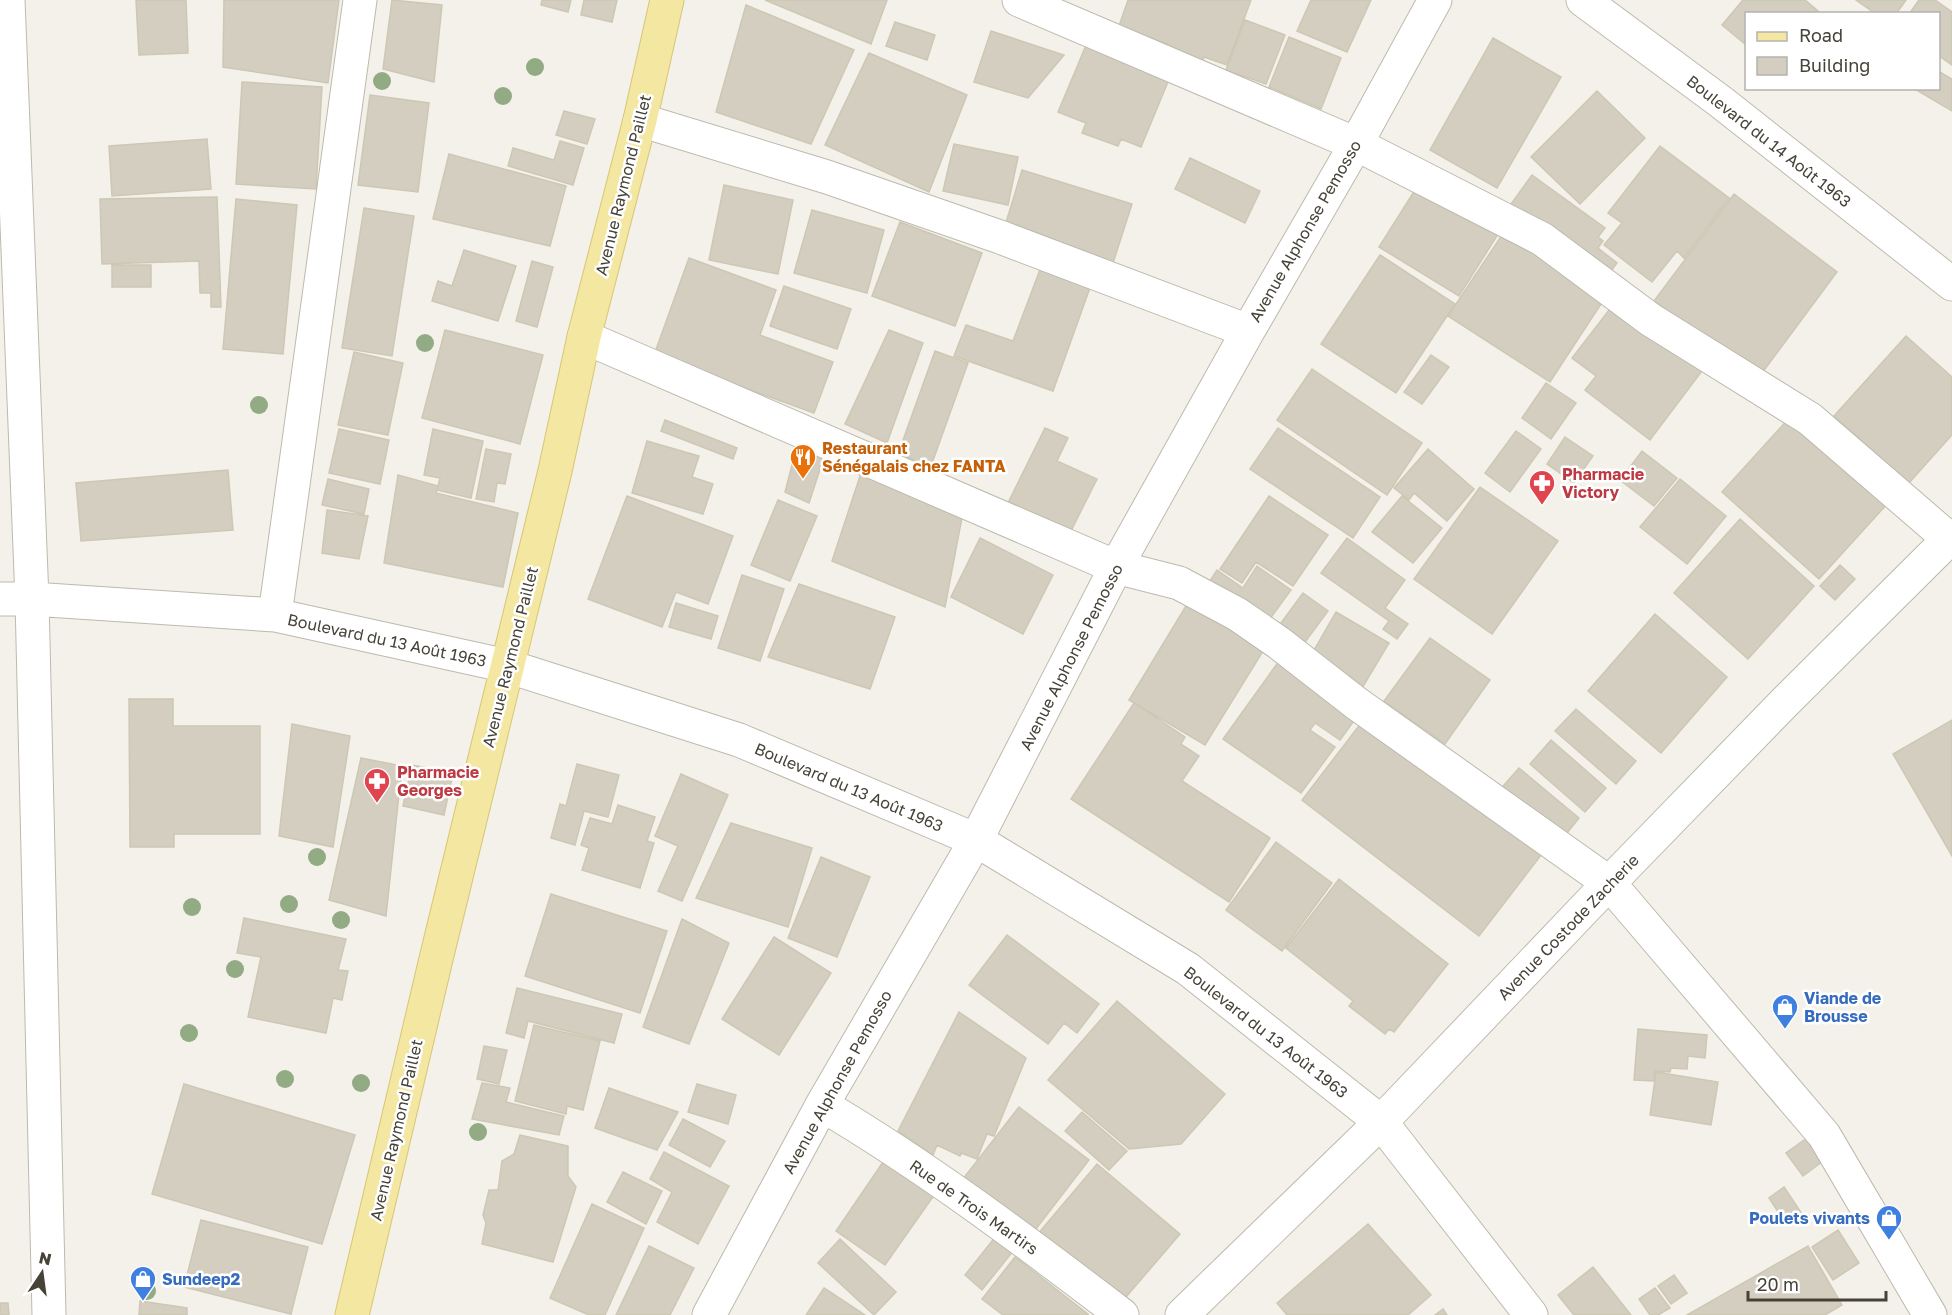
<svg xmlns="http://www.w3.org/2000/svg" width="1952" height="1315" font-family="'Golos Text',sans-serif">
<style>
.building{fill:#d3cec0;stroke:#cdc7b4;stroke-width:1.5}
.lines{fill:none;stroke-linecap:round;stroke-linejoin:round}
.minor-casing{stroke:#bdbaad;stroke-width:35}
.major-casing{stroke:#d7c673;stroke-width:35}
.minor{stroke:#fff;stroke-width:33}
.major{stroke:#f3e7a2;stroke-width:33}
.tree{fill:#92ab84}
.labels{text-anchor:middle;dominant-baseline:central;stroke-width:5;stroke-linejoin:round;paint-order:stroke}
.street-label{font-size:16px;fill:#464238;stroke:#fff}
.food-label{font-size:16px;font-weight:bold;fill:#c56008;stroke:#fff;text-anchor:start}
.health-label{font-size:16px;font-weight:bold;fill:#be3a42;stroke:#fff;text-anchor:start}
.shop-label{font-size:16px;font-weight:bold;fill:#366cbe;stroke:#fff;text-anchor:start}
</style>
<rect width="100%" height="100%" fill="#f3f1e9"/>
<path class="building" d="M136 0H186L188 53 139 55Z
M224 0H339L328 83 223 67Z
M392 0 442 5 434 82 383 69Z
M542 0H571L568 12 541 5Z
M584 0H617L612 22 581 15Z
M765 0H887L871 44Z
M1128 0H1251L1227 65 1204 57 1200 67 1163 54 1167 44 1119 26Z
M1311 0H1371L1347 52 1297 31Z
M1743 0H1805L1818 11 1816 14H1746V45L1722 25Z
M1856 0H1906L1896 14H1876Z
M1919 0H1935L1952 12V65L1938 55V14H1909Z
M746 5 854 50 811 144 716 112Z
M1245 20 1285 35 1266 84 1226 70Z
M895 22 935 35 927 60 886 46Z
M991 31 1064 55 1028 98 974 82Z
M1289 37 1341 58 1321 109 1269 87Z
M1493 38 1561 77 1497 188 1430 150Z
M1087 43 1170 77 1141 147 1121 139 1118 146 1082 133 1086 123 1058 112Z
M869 53 967 95 929 192 825 145Z
M1938 71 1952 79V111L1913 88H1938Z
M242 82 322 87 316 189 236 184Z
M1597 91 1645 138 1580 204 1531 157Z
M370 95 429 103 418 192 358 185Z
M564 111 595 119 587 144 556 135Z
M207 139 211 189 112 196 109 146Z
M560 141 584 148 573 185 508 166 513 148 554 160Z
M954 144 1018 157 1008 205 943 191Z
M1660 146 1729 198 1684 258 1677 251 1652 282 1604 245 1622 223 1608 213Z
M449 154 566 186 550 246 433 219Z
M1190 158 1260 191 1245 223 1175 189Z
M1022 170 1132 204 1113 263 1004 229Z
M1532 175 1605 228 1598 237 1603 241 1598 248 1617 263 1608 275 1511 204Z
M1420 182 1500 231 1459 296 1379 247Z
M724 185 793 200 778 274 709 260Z
M1734 194 1837 272 1759 377 1654 301Z
M217 197 221 307H211V293H200L199 261 102 264 100 199Z
M236 199 297 205 283 354 223 349Z
M364 208 414 216 392 356 342 348Z
M812 210 884 230 867 293 794 273Z
M900 222 982 253 955 326 872 296Z
M1504 232 1605 298 1550 382 1448 316Z
M464 250 516 266 498 321 432 301 438 281 452 286Z
M1380 255 1455 304 1396 393 1321 344Z
M689 258 776 290 760 335 833 362 814 413 654 355Z
M532 261 553 267 537 327 516 321Z
M112 265H151V287H112Z
M1041 267 1091 285 1053 391 954 356 966 325 1013 341Z
M784 286 851 309 837 349 770 326Z
M1616 301 1705 367 1650 440 1585 390 1596 376 1572 358Z
M445 330 543 355 520 444 422 418Z
M889 330 923 343 887 443 845 424Z
M1906 336 1952 377V435L1909 483 1834 416Z
M935 351 968 363 931 466 898 454Z
M354 352 403 363 388 435 338 425Z
M1431 355 1449 367 1422 404 1404 392Z
M1312 369 1422 443 1387 495 1277 420Z
M1546 383 1576 403 1551 439 1522 418Z
M1791 416 1888 503 1819 579 1722 492Z
M665 420 737 448 733 459 661 431Z
M1045 428 1068 438 1057 461 1097 479 1068 537 1006 507Z
M1278 428 1380 497 1353 538 1250 469Z
M339 429 389 440 380 484 329 473Z
M433 429 483 441 471 498 437 490 440 478 424 475Z
M1516 431 1541 449 1510 492 1485 473Z
M1565 437 1593 456 1574 483 1547 464Z
M647 441 699 456 692 477 713 484 703 514 632 493Z
M798 442 826 451 809 503 785 492Z
M486 449 511 454 505 484 497 483 494 502 476 499Z
M1428 449 1474 489 1447 521 1414 493 1409 500 1394 488Z
M1642 451 1677 478 1654 506 1620 480Z
M864 464 964 507 945 607 832 561Z
M228 470 233 530 81 541 76 483Z
M398 475 438 486 436 493 518 513 503 587 384 563Z
M328 479 369 489 364 514 322 505Z
M1680 479 1726 516 1687 564 1640 527Z
M1480 487 1558 541 1492 634 1414 579Z
M627 496 733 536 708 604 676 592 662 627 588 599Z
M1269 496 1328 535 1293 586 1256 562 1242 583 1220 569Z
M1402 496 1442 528 1413 563 1372 532Z
M778 500 817 516 790 581 751 565Z
M327 510 368 516 359 559 322 553Z
M1740 519 1814 586 1748 659 1674 593Z
M980 538 1053 575 1023 634 951 597Z
M1347 538 1405 580 1385 608 1408 624 1397 639 1383 629 1389 621 1321 573Z
M1840 565 1855 579 1835 600 1820 586Z
M1257 566 1291 590 1264 627 1206 587 1217 570 1243 588Z
M742 575 784 589 760 661 718 648Z
M799 584 895 617 870 689 768 657Z
M1303 593 1328 611 1300 649 1275 631Z
M1192 596 1268 643 1205 745 1129 700Z
M676 603 718 616 711 639 669 627Z
M1336 612 1389 643 1358 695 1306 664Z
M1655 614 1727 677 1661 753 1588 691Z
M1430 638 1490 680 1445 744 1384 701Z
M1284 654 1359 714 1340 740 1315 723 1310 730 1335 747 1301 793 1223 739Z
M129 699H173V726H260V834H174V847H130Z
M1134 703 1185 737 1181 744 1199 756 1182 781 1270 838 1229 902 1071 799Z
M1576 709 1636 761 1616 784 1555 731Z
M1368 714 1545 850 1479 936 1302 800Z
M1952 720V856L1893 754Z
M292 724 350 736 333 847 279 836Z
M1551 740 1606 788 1585 812 1530 764Z
M361 758 402 766 386 916 329 900Z
M577 764 619 775 608 817 584 811 575 845 551 838 560 804 566 806Z
M412 765 453 773 444 815 403 806Z
M1519 768 1579 818 1559 843 1498 792Z
M681 774 728 795 682 901 658 891 678 846 655 836Z
M618 805 655 817 647 841 654 843 640 888 582 870 589 848 581 845 590 818 612 824Z
M731 823 812 848 788 927 696 898Z
M1276 842 1332 883 1282 951 1226 910Z
M821 857 870 877 837 957 788 938Z
M1339 879 1448 964 1394 1032 1389 1029 1385 1034 1349 1006 1353 1001 1286 948Z
M551 894 667 931 640 1013 525 976Z
M244 918 346 939 338 970 348 971 342 1000 333 998 326 1033 248 1017 261 957 237 953Z
M682 919 729 943 689 1044 643 1027Z
M1007 935 1099 1004 1077 1033 1064 1023 1048 1044 969 985Z
M774 937 831 973 779 1055 722 1019Z
M517 988 622 1014 614 1043 528 1021 524 1038 506 1033Z
M1117 1001 1225 1094 1181 1144 1129 1149 1048 1080Z
M959 1012 1026 1058 994 1136 987 1134 977 1159 961 1153 960 1156 937 1145 933 1155 898 1131Z
M534 1025 600 1041 583 1110 567 1106 566 1114 515 1101Z
M1638 1029 1707 1035 1705 1058 1688 1056 1687 1069 1671 1068 1670 1072 1655 1071 1654 1081 1634 1080Z
M484 1046 507 1050 499 1084 477 1079Z
M1656 1072 1718 1082 1711 1125 1650 1115Z
M482 1083 510 1088 506 1102 564 1116 559 1135 472 1119Z
M184 1084 355 1135 322 1244 152 1194Z
M697 1084 736 1095 728 1124 688 1112Z
M609 1088 678 1112 657 1150 595 1128Z
M1019 1107 1089 1160 1029 1238 959 1184Z
M1082 1112 1127 1151 1109 1170 1065 1131Z
M683 1119 725 1141 710 1167 669 1145Z
M520 1135 568 1146V1176L576 1187 553 1262 482 1244 486 1223 483 1215 489 1190H498L502 1161 514 1154Z
M1807 1138 1823 1161 1803 1176 1786 1153Z
M664 1152 729 1186 698 1244 657 1222 672 1192 650 1179Z
M885 1159 935 1194 885 1265 836 1231Z
M1097 1164 1180 1234 1120 1304 1037 1235Z
M623 1172 662 1191 646 1224 607 1202Z
M1784 1187 1802 1214 1786 1224 1769 1198Z
M592 1204 644 1228 605 1315H589L550 1298Z
M201 1220 308 1247 291 1314 184 1287Z
M1368 1224 1431 1295 1408 1315H1287L1277 1303Z
M1838 1230 1859 1263 1833 1280 1812 1247Z
M996 1236 1013 1251 982 1290 965 1275Z
M840 1239 896 1292 874 1315 818 1263Z
M649 1246 694 1268 670 1315H616Z
M1808 1246 1842 1305 1825 1315H1687Z
M1015 1257 1088 1314V1315H1003L982 1299Z
M1593 1267 1631 1315H1574L1558 1295Z
M1674 1275 1687 1293 1671 1304 1658 1286Z
M824 1288 865 1315H806Z
M1655 1288 1670 1308 1658 1315H1650L1639 1299Z
M140 1301 187 1308V1315H139Z
M0 1303H8L9 1315H0Z
M1443 1309 1447 1315H1435Z"/>
<g class="lines">
<g class="minor-casing">
<path id="minor" d="M8 0 32 599 49 1315
M1019 0 1356 144 1542 239 1651 320 1810 419 1949 539
M1583 0 1721 102 1952 284
M640 120 827 177 1000 237 1248 331
M584 337 1116 567 1179 583 1237 614 1279 643 1356 703 1609 883 1824 1135 1930 1315
M0 599H32L275 615 507 666 739 740 976 840 1188 969 1381 1122 1531 1315
M275 615 360 0
M822 1105C927 1167 1025 1241 1122 1315
M709 1315 822 1105 976 840 1116 567 1248 331 1356 144 1435 0
M1182 1315 1381 1122 1609 883 1785 702 1952 536"/>
</g>
<g class="major-casing">
<path id="major" d="M352 1315 436 959 555 471 584 337 640 120 667 0"/>
</g>
<use href="#minor" class="minor"/>
<use href="#major" class="major"/>
</g>
<g class="tree">
<circle cx="535" cy="67" r="9"/>
<circle cx="382" cy="81" r="9"/>
<circle cx="503" cy="96" r="9"/>
<circle cx="425" cy="343" r="9"/>
<circle cx="259" cy="405" r="9"/>
<circle cx="317" cy="857" r="9"/>
<circle cx="289" cy="904" r="9"/>
<circle cx="192" cy="907" r="9"/>
<circle cx="341" cy="920" r="9"/>
<circle cx="235" cy="969" r="9"/>
<circle cx="189" cy="1033" r="9"/>
<circle cx="285" cy="1079" r="9"/>
<circle cx="361" cy="1083" r="9"/>
<circle cx="478" cy="1132" r="9"/>
<circle cx="147" cy="1291" r="9"/>
</g>
<defs>
<g id="restaurant-pin" transform="scale(1.35)"><path d="M0 17L-7.5 6A9.5 9.5 0 1 1 7.5 6Z" fill="#e8710a" stroke="#fff"/><path d="M-5-6h1v4h1v-4h1v4h1v-4h1v5L-1.5 .5V6h-2V.5L-5-1ZM5-6V6H3V1.5H1.5Q1.5-4 5-6Z" fill="#fff"/></g>
<g id="pharmacy-pin" transform="scale(1.35)"><path d="M0 17L-7.5 6A9.5 9.5 0 1 1 7.5 6Z" fill="#e0444e" stroke="#fff"/><path d="M-2-6h4v4h4v4h-4v4h-4v-4h-4v-4h4Z" fill="#fff"/></g>
<g id="shop-pin" transform="scale(1.35)"><path d="M0 17L-7.5 6A9.5 9.5 0 1 1 7.5 6Z" fill="#3f7fe0" stroke="#fff"/><path d="M-5-2.5h2.3a2.7 3.5 0 0 1 5.4 0H5L5.5 6h-11ZM-1.5-2.5h3a1.5 2.3 0 0 0-3 0Z" fill="#fff"/></g>
</defs>
<g fill-rule="evenodd">
<use href="#restaurant-pin" x="803" y="457"/>
<use href="#pharmacy-pin" x="1542" y="483"/>
<use href="#pharmacy-pin" x="377" y="781"/>
<use href="#shop-pin" x="1785" y="1007"/>
<use href="#shop-pin" x="1889" y="1218"/>
<use href="#shop-pin" x="143" y="1279"/>
</g>
<g class="labels">
<g class="street-label">
<text transform="translate(1769 141) rotate(38)">Boulevard du 14 Août 1963</text>
<text transform="translate(623 185) rotate(-76)">Avenue Raymond Paillet</text>
<text transform="translate(1305 231) rotate(-60)">Avenue Alphonse Pemosso</text>
<text transform="translate(387 640) rotate(12)">Boulevard du 13 Août 1963</text>
<text transform="translate(510 657) rotate(-76)">Avenue Raymond Paillet</text>
<text transform="translate(1071 657) rotate(-63)">Avenue Alphonse Pemosso</text>
<text transform="translate(849 787) rotate(23)">Boulevard du 13 Août 1963</text>
<text transform="translate(1568 927) rotate(-46)">Avenue Costode Zacherie</text>
<text transform="translate(1266 1032) rotate(38)">Boulevard du 13 Août 1963</text>
<text transform="translate(837 1082) rotate(-61)">Avenue Alphonse Pemosso</text>
<text transform="translate(396 1130) rotate(-77)">Avenue Raymond Paillet</text>
<text transform="translate(974 1207) rotate(35)">Rue de Trois Martirs</text>
</g>
<g class="food-label">
<text x="822" y="448">Restaurant<tspan x="822" dy="18">Sénégalais chez FANTA</tspan></text>
</g>
<g class="health-label">
<text x="1562" y="474">Pharmacie<tspan x="1562" dy="18">Victory</tspan></text>
<text x="397" y="772">Pharmacie<tspan x="397" dy="18">Georges</tspan></text>
</g>
<g class="shop-label">
<text x="1804" y="998">Viande de<tspan x="1804" dy="18">Brousse</tspan></text>
<text x="1870" y="1218" text-anchor="end">Poulets vivants</text>
<text x="162" y="1279">Sundeep2</text>
</g>
</g>
<rect x="1745" y="12" width="195" height="78" fill="#ffffff" stroke="#b5b3af" stroke-width="1.5"/>
<rect x="1757" y="32" width="30" height="9" fill="#f3e7a2" stroke="#b5b3af" stroke-width="1.5"/>
<text x="1799" y="42" font-size="18" fill="#464238">Road</text>
<rect x="1757" y="57" width="30" height="18" fill="#d3cec0" stroke="#b5b3af" stroke-width="1.5"/>
<text x="1799" y="72" font-size="18" fill="#464238">Building</text>
<g transform="translate(42 1273) rotate(13)" stroke="#ffffff" stroke-width="4.5" paint-order="stroke">
<path d="M0-4.5L10 22L0 15L-10 22Z" fill="#464238"/>
<text y="-9" font-size="16" font-weight="bold" text-anchor="middle" fill="#464238">N</text>
</g>
<path d="M1748 1291v9h138v-9" fill="none" stroke="#464238" stroke-width="3"/>
<text x="1757" y="1291" font-size="18" fill="#464238" stroke="#ffffff" stroke-width="4.5" paint-order="stroke">20 m</text>
</svg>
